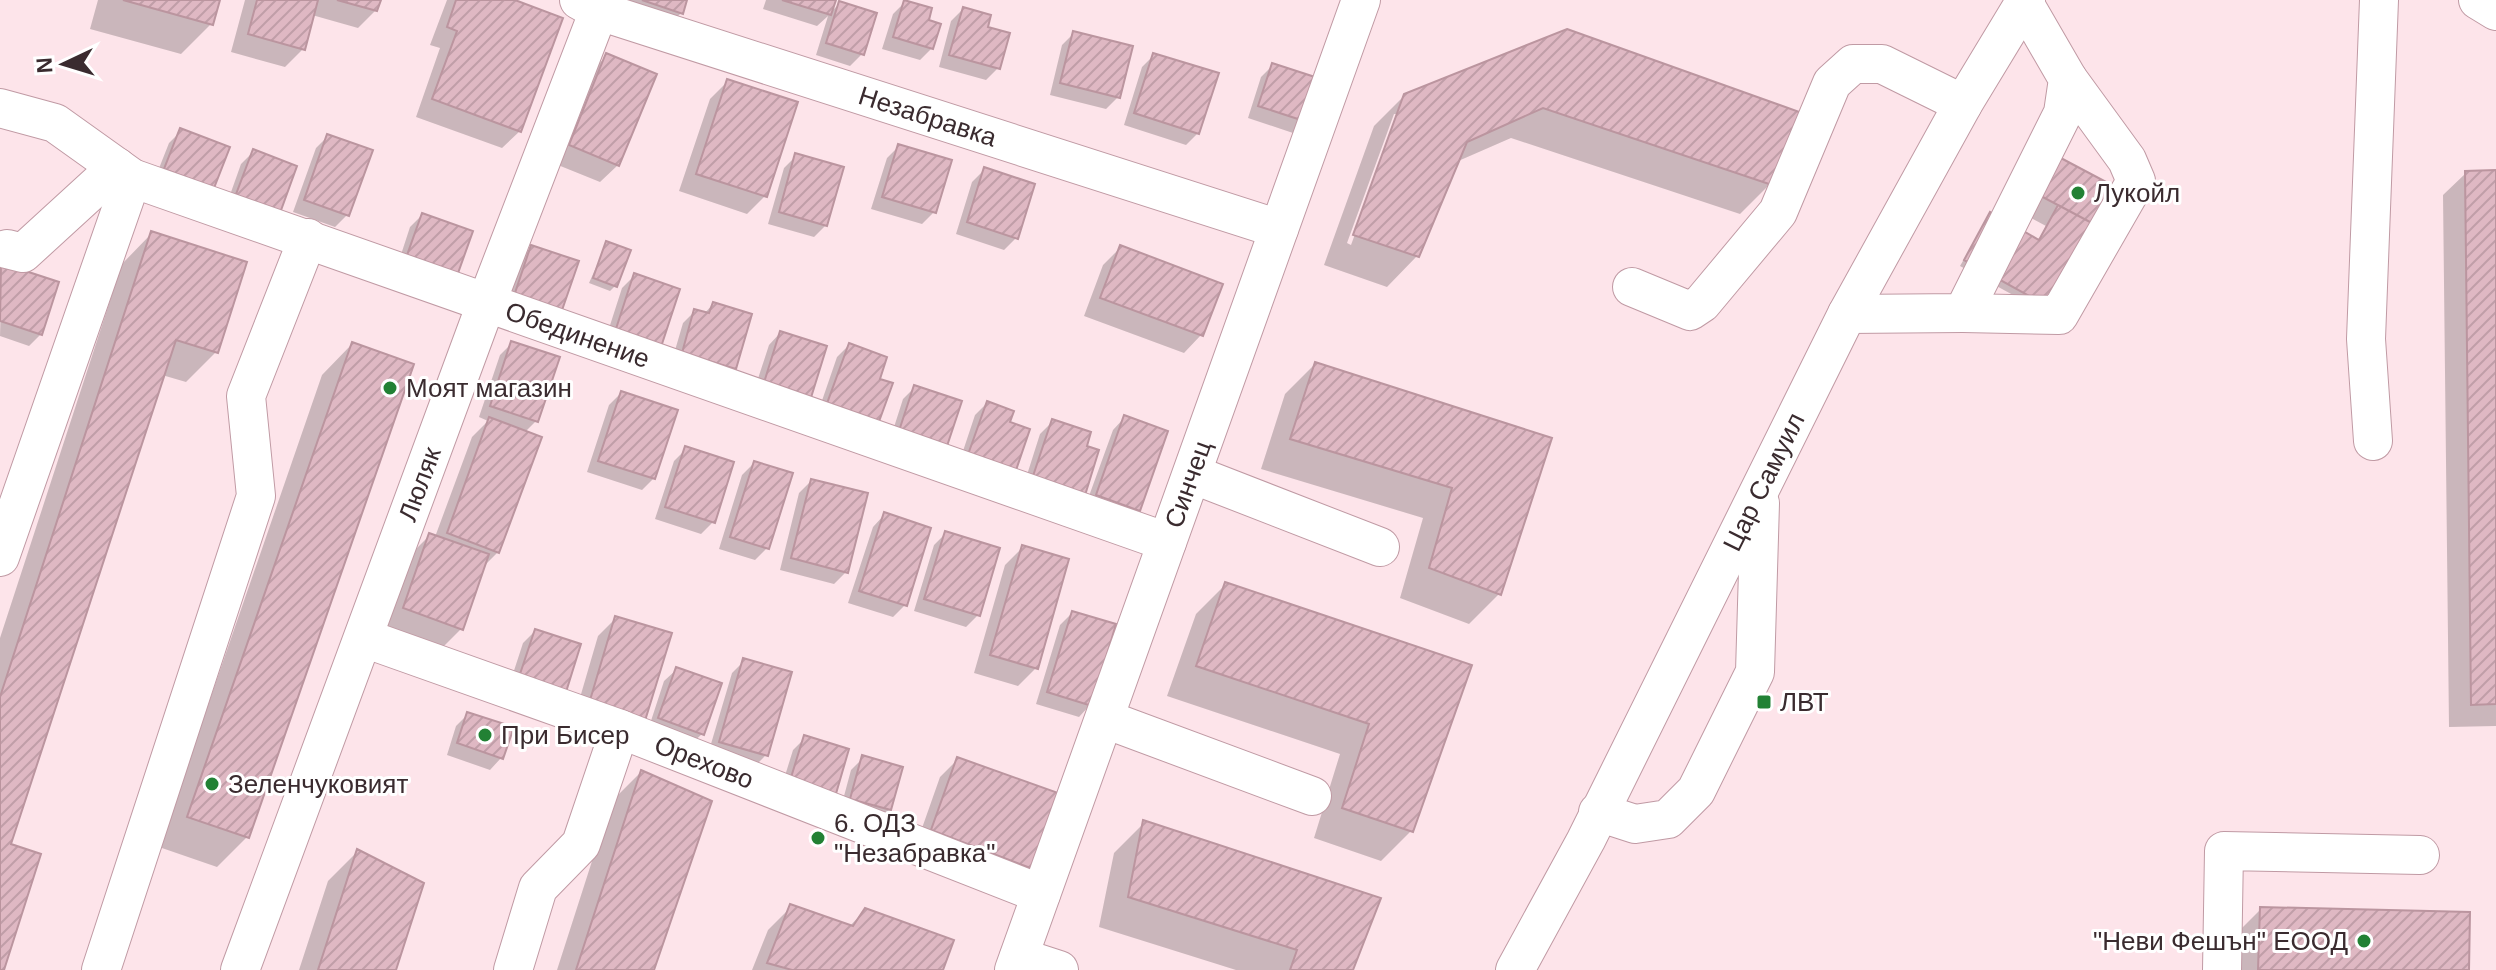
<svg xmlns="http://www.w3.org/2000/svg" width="2496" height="970" font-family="Helvetica,sans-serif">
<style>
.shadow{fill:#0003;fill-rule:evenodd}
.building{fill:url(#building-hatch);stroke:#bb959f;stroke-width:2}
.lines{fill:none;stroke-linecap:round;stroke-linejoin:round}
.minor-casing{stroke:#c09aa4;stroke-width:40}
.minor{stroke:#fff;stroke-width:38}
.poi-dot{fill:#228134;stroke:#fff;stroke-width:3}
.labels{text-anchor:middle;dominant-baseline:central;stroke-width:6;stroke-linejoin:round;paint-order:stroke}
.street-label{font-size:26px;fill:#3a2b2f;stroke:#fff}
.poi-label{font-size:26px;fill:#3a2b2f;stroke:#fff;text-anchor:start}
</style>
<defs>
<pattern id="building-hatch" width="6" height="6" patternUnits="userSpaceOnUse" patternTransform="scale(2)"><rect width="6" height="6" fill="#dfb8c3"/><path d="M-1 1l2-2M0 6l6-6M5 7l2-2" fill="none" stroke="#c09ea8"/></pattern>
</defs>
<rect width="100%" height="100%" fill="#fde4ea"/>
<path class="shadow" d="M98 0H218L211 24 181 54 90 29Z
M245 0H378L376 10 358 28 312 15 303 49 285 67 231 52Z
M447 0H510L520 131 502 148 416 117 440 48 430 45Z
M628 0H685L681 13 669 25 625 10Z
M766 0H834L829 14 840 3 862 54 850 66 816 55 828 16 817 26 763 9Z
M905 2 926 21 932 48 920 60 882 49 893 14Z
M963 9 986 28 998 68 986 80 939 67 951 21Z
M1567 31 1770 184 1740 214 1511 138 1456 162 1417 256 1387 287 1324 265 1374 126 1405 95ZM1394 114H1399L1351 245 1347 243Z
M1074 33 1118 97 1106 109 1050 95 1062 45Z
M1154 55 1198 133 1186 145 1124 125 1142 67Z
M607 56 618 165 600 182 553 163 589 73Z
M1273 65 1305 121 1293 133 1248 118 1261 77Z
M728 81 765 196 747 214 679 191 710 99Z
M181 131 227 149 154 181 169 143Z
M328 136 347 215 335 227 293 212 316 148Z
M899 146 949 162 934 212 922 224 871 209 887 158Z
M253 152 294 167 225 209 241 164Z
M796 156 826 225 814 237 768 224 784 168Z
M984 170 1016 238 1004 250 956 234 972 182Z
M2496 172V726L2449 727 2443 195 2466 173Z
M2039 176 2122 193 2053 317 1960 266 1990 215 2038 241 2046 226 2020 212Z
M422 215 455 275 396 270 410 227Z
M152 233 216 352 186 382 162 375 9 846 0 970V638L122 264Z
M607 243 616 285 610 291 589 283Z
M531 247 576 263 502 311 520 259Z
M1120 248 1201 335 1184 353 1084 316 1103 265Z
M2 266 41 334 29 346 0 336Z
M634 276 646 361 603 347 622 288Z
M713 304 734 368 722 379 671 364 683 323 695 311 704 314Z
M780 333 824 347 751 400 769 345Z
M512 343 536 421 525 432 498 552 483 567 461 629 444 646 387 626 412 553 430 535 435 537 472 437 488 421 479 417 500 355Z
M352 344 247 837 217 867 159 847 322 375Z
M849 345 885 358 815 421 837 357Z
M1315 364 1550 439 1499 594 1469 624 1400 598 1423 518 1261 469 1285 394Z
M915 387 959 402 887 449 903 399Z
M621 393 654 478 642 490 587 472 609 405Z
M987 403 1012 412 955 475 975 415Z
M1124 418 1138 509 1126 521 1085 507 1113 430Z
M1052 422 1089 434 1019 500 1040 434Z
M686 449 713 522 701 534 655 519 674 461Z
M754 463 767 548 755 560 719 549 742 475Z
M811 481 846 572 834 584 780 570 799 493Z
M884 515 905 605 893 617 848 603 873 527Z
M946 533 978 615 966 627 914 611 934 545Z
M1023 547 1036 668 1018 686 974 673 1005 565Z
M1226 584 1470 666 1411 831 1381 861 1314 838 1340 754 1167 696 1196 614Z
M1072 613 1090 705 1079 717 1036 704 1060 625Z
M616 618 669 634 572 725 598 636Z
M535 631 578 645 508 689 523 643Z
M744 661 766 755 754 767 708 754 732 673Z
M676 670 702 734 690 745 648 730 664 681Z
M468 714 501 758 490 770 447 755 456 726Z
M805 738 847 750 779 795 793 750Z
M863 758 890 809 878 821 840 811 851 770Z
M957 760 1032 868 1014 886 915 848 940 777Z
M641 772 652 970H557L611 802Z
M1144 823 1351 970H1236L1099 927 1114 853Z
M358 851 394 970H299L328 881Z
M791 907 849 927 865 910 941 970H752L768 930Z
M2261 909 2467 970H2237L2238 932Z"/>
<path class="building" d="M123 0H220L213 25Z
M257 0H318L305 50 248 34Z
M337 0H381L377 11Z
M456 0H515L563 18 521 132 432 99 457 31 447 27Z
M642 0H687L683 14Z
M782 0H836L831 15Z
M904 0 932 8 929 20 941 24 933 49 893 37Z
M839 1 877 13 864 55 826 43Z
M963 7 991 15 988 27 1010 33 1000 69 949 55Z
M1567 29 1805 114 1772 185 1543 108 1467 142 1419 257 1353 235 1404 94Z
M1073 31 1133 46 1120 98 1060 83Z
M606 53 657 74 619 166 569 145Z
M1153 53 1219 73 1199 134 1134 113Z
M1272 63 1321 79 1307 122 1258 106Z
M727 79 798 102 767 197 696 174Z
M180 128 230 147 214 188 164 169Z
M327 134 373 150 349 216 304 200Z
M898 144 952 160 936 213 882 197Z
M253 149 297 166 280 213 235 197Z
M795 153 844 167 827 226 779 212Z
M2057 156 2125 192 2105 230 2037 194Z
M984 167 1035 184 1018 239 967 222Z
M2496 170V704L2471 705 2465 171Z
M2058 205 2105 230 2060 313 1964 260 1990 212 2039 240Z
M422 213 473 231 457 276 406 258Z
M151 231 247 262 218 353 176 340 11 844 41 854 4 970H0V697Z
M606 241 631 250 617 287 593 278Z
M531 245 579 261 560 316 513 299Z
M1120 245 1223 284 1203 336 1100 298Z
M1 263 59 282 42 335 0 321Z
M634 273 680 289 660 350 614 335Z
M713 302 752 314 736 369 682 353 694 309 709 313Z
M780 331 827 346 809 404 762 389Z
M511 341 560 357 538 422 490 406Z
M352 342 414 364 249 838 187 817Z
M849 343 887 357 880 379 893 383 877 427 825 409Z
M1315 362 1552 438 1501 595 1429 568 1452 488 1290 439Z
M914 385 962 401 945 452 897 437Z
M621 391 678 410 655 479 598 461Z
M987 401 1014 411 1010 422 1030 429 1013 479 965 463Z
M1124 415 1168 431 1140 511 1096 495Z
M489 417 542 437 499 553 447 533Z
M1052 419 1091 432 1087 446 1099 450 1082 505 1029 488Z
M685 446 734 462 715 523 665 507Z
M754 461 793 473 769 549 730 537Z
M811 479 868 493 848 573 791 558Z
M884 512 931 528 907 606 859 591Z
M945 531 1000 548 980 616 924 599Z
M429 533 489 554 463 630 403 608Z
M1022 545 1069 559 1038 669 990 655Z
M1225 582 1472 665 1413 832 1342 808 1369 724 1196 666Z
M1072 611 1116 624 1092 706 1047 692Z
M615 616 672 633 644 724 588 707Z
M535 629 581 644 566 692 519 677Z
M743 658 792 672 768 756 719 742Z
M676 667 722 683 704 735 658 718Z
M467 712 514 727 503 759 457 743Z
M804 735 849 749 835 797 789 784Z
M862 755 903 767 891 810 850 799Z
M957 757 1061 794 1033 869 931 830Z
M641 770 712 801 654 970H576Z
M1143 820 1381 898 1353 970H1290L1297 950 1128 897Z
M357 849 424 883 396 970H318Z
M790 904 853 926 865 908 954 940 943 970H792L767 963Z
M2260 907 2470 912 2469 970H2258Z"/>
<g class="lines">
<g class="minor-casing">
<g id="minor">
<path id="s1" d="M579 0 599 11 1279 229"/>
<path d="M2478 0 2496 11"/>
<path id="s2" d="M0 108 55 123 132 178 1167 542"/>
<path d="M7 249 23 253 117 167"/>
<path d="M1632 287 1690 311 1702 303 1778 212 1832 83 1853 64H1882L1963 104"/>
<path d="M1963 313 2059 315 2136 181 2127 160 2068 79"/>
<path d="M1847 314 1963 313 2063 113 2068 79 2024 3"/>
<path d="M2373 441 2366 339 2379 0"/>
<path d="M1192 474 1380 547"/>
<path d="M0 557 132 178"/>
<path id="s3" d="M364 638 620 729 1041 894"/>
<path d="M1105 719 1312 796"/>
<path d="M1598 812 1635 824 1668 819 1696 791 1755 672 1760 503"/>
<path d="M1019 957 1059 970"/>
<path d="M101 970 256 496 246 396 308 238"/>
<path id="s4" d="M240 970 486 304 603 0"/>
<path d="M513 970 538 888 581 844 620 729"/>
<path id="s5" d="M1014 970 1361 0"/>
<path id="s6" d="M1515 970 1586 840 1847 314 1963 104 2026 0"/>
<path d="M2222 970 2224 851 2420 855"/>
</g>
</g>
<use href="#minor" class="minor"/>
</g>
<g class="poi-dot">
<circle cx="2078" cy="193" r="8"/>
<circle cx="390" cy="388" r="8"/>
<rect x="1756" y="694" width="16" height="16" rx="4"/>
<circle cx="485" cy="735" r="8"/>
<circle cx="212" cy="784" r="8"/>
<circle cx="818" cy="838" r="8"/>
<circle cx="2364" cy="941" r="8"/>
</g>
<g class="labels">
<g class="street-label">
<text stroke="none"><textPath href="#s1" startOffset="368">Незабравка</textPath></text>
<text stroke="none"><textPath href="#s2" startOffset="624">Обединение</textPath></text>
<text stroke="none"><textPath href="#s6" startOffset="548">Цар Самуил</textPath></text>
<text stroke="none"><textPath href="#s4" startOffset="518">Люляк</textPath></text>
<text stroke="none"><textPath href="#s5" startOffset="516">Синчец</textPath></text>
<text stroke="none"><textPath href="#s3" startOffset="362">Орехово</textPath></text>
</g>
<g class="poi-label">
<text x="2094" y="193">Лукойл</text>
<text x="406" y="388">Моят магазин</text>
<text x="1780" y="702">ЛВТ</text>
<text x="501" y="735">При Бисер</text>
<text x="228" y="784">Зеленчуковият</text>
<text x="834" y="823">6. ОДЗ<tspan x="834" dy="30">"Незабравка"</tspan></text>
<text x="2348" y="941" text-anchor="end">"Неви Фешън" ЕООД</text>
</g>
</g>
<g transform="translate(64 64) rotate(266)" stroke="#ffffff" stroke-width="6" paint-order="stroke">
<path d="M0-6L14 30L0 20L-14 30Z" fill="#3a2b2f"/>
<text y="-12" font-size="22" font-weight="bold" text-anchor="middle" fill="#3a2b2f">N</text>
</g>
</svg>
